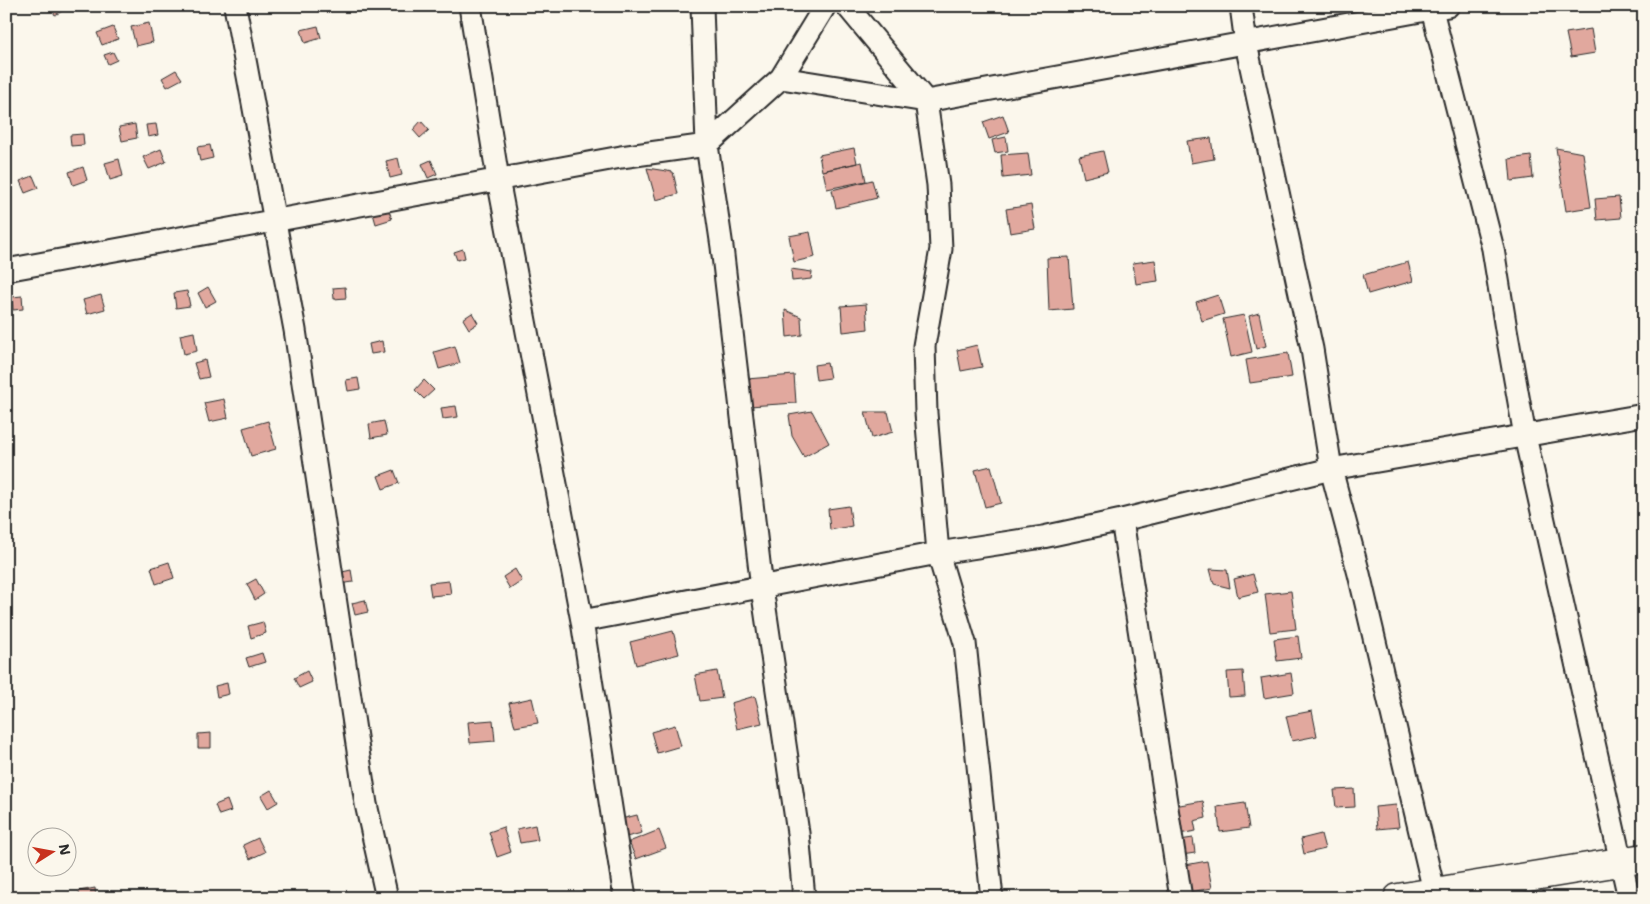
<svg xmlns="http://www.w3.org/2000/svg" width="1650" height="904" font-family="'Shantell Sans',sans-serif">
<style>
.building{fill:#e1a89e;stroke:#2b2b2b}
.lines{fill:none;stroke-linecap:round;stroke-linejoin:round}
.street-casing{stroke:#2b2b2b;stroke-width:25}
.secondary-casing{stroke:#2b2b2b;stroke-width:31}
.street{stroke:#fbf7ec;stroke-width:21}
.secondary{stroke:#fbf7ec;stroke-width:28}
</style>
<rect width="100%" height="100%" fill="#fbf7ec"/>
<filter id="ink" filterUnits="userSpaceOnUse"><feTurbulence type="fractalNoise" baseFrequency=".02" numOctaves="2"/><feDisplacementMap in="SourceGraphic" scale="10" xChannelSelector="R" yChannelSelector="G"/><feConvolveMatrix kernelMatrix="1 2 1 2 8 2 1 2 1" color-interpolation-filters="sRGB"/></filter>
<g filter="url(#ink)">
<path class="building" d="M54 6H65L66 9 55 15 51 8Z
M149 23 153 42 136 46 131 27Z
M318 26 321 38 305 43 301 30Z
M113 27 118 39 102 45 97 33Z
M1591 29 1595 53 1571 57 1566 33Z
M113 52 117 60 108 64 104 55Z
M176 70 182 79 167 87 162 78Z
M1003 115 1009 132 989 139 983 122Z
M421 121 429 130 420 138 413 130Z
M135 124 137 138 122 141 119 127Z
M156 124 158 135 148 137 146 125Z
M83 134 84 145 71 146 70 135Z
M1006 137 1008 151 995 153 992 140Z
M1211 138 1214 159 1191 163 1187 141Z
M210 145 213 158 200 161 197 147Z
M854 148 857 163 822 171 819 155Z
M1556 148 1583 153 1591 207 1566 211Z
M161 149 166 162 149 169 143 157Z
M1103 151 1108 172 1084 178 1079 156Z
M1028 153 1031 175 1003 178 1001 155Z
M1531 156 1533 178 1511 181 1509 159Z
M398 158 402 175 390 178 386 161Z
M119 159 123 176 110 180 105 163Z
M431 160 437 174 428 178 422 164Z
M862 162 866 181 827 189 823 171Z
M83 167 87 180 73 185 69 172Z
M647 168 673 172 678 194 656 200Z
M33 176 38 188 25 193 20 181Z
M872 180 877 198 836 208 832 190Z
M1619 197 1621 218 1597 220 1595 199Z
M387 205 392 219 376 224 372 210Z
M1031 205 1035 229 1010 233 1006 209Z
M810 232 815 257 794 262 789 236Z
M463 249 465 258 457 260 454 252Z
M1069 257 1073 309 1049 311 1047 258Z
M1155 260 1158 281 1136 284 1133 263Z
M1408 262 1413 281 1368 294 1363 275Z
M791 269 812 272 811 279 792 281Z
M208 287 216 301 205 307 198 293Z
M345 287 346 298 334 299 333 288Z
M187 291 190 306 176 308 174 293Z
M101 295 105 309 87 314 83 300Z
M1218 295 1224 314 1202 321 1196 302Z
M22 296 23 309 13 310 12 297Z
M866 304 868 329 843 332 841 306Z
M785 310 801 317 802 335 787 337Z
M472 313 478 323 469 329 463 319Z
M1259 313 1266 346 1256 349 1249 316Z
M1244 315 1252 352 1231 357 1223 319Z
M194 332 197 351 184 354 180 335Z
M382 341 384 352 371 354 369 344Z
M977 345 982 367 961 371 957 350Z
M455 346 460 363 439 369 434 352Z
M1288 353 1292 377 1250 383 1246 360Z
M205 360 209 377 199 379 194 363Z
M827 363 830 378 816 380 814 365Z
M794 375 796 403 749 406 747 379Z
M358 378 360 389 348 391 346 380Z
M424 380 434 390 424 399 415 390Z
M224 399 228 418 209 422 204 403Z
M456 406 458 417 443 419 441 408Z
M812 411 829 443 804 457 792 436 789 415Z
M865 412H888L893 432 872 438Z
M268 421 276 449 251 456 243 428Z
M384 421 387 435 371 438 369 424Z
M991 466 1001 503 985 507 975 470Z
M394 470 399 483 383 489 378 476Z
M849 506 852 526 830 530 828 509Z
M169 562 174 578 156 584 151 568Z
M515 569 522 581 510 589 503 577Z
M1210 569 1227 570 1230 588 1214 584Z
M351 570 353 582 340 584 338 573Z
M1253 574 1258 592 1238 597 1234 579Z
M256 579 264 594 255 600 247 584Z
M449 581 451 594 431 596 429 583Z
M1291 591 1296 629 1270 632 1265 594Z
M365 600 368 612 355 615 352 603Z
M263 622 266 633 251 638 248 626Z
M673 631 679 654 636 665 630 642Z
M1298 636 1301 658 1277 661 1274 639Z
M262 653 265 662 249 667 246 658Z
M307 671 312 682 299 688 294 678Z
M717 671 722 698 700 701 695 675Z
M1243 671 1245 696 1229 697 1227 672Z
M1291 673 1294 693 1264 698 1261 678Z
M227 683 229 694 217 697 215 686Z
M755 696 762 723 737 729 731 703Z
M532 698 538 723 515 727 509 703Z
M1312 711 1317 736 1292 741 1286 716Z
M493 720 495 741 470 743 468 722Z
M675 725 681 746 657 753 651 732Z
M211 733V748H198V734Z
M1354 789 1355 807 1336 808 1334 790Z
M271 790 278 802 268 808 261 796Z
M227 800 231 811 219 815 215 805Z
M1203 801 1206 818 1194 821 1196 831 1179 834 1174 806Z
M1245 803 1249 828 1220 832 1217 807Z
M1396 805 1399 827 1377 829 1375 807Z
M637 815 642 833 626 837 621 819Z
M535 825 538 840 520 843 517 829Z
M503 827 511 852 497 857 489 832Z
M659 830 666 848 636 859 629 842Z
M1321 834 1325 849 1304 854 1301 839Z
M258 838 265 852 250 859 243 845Z
M1193 838 1195 853 1182 855 1180 840Z
M1207 861 1212 888 1185 893 1180 866Z
M95 888 96 898H80L79 891Z"/>
<g class="lines">
<g class="street-casing">
<path id="street" d="M235 6 295 330 366 804 387 898
M470 6 498 179 582 621 625 898
M702 6 707 145 722 247 762 588 798 833 804 898
M847 6 926 101 938 185 941 249 924 346 926 413 938 553 965 643 992 898
M1241 6 1246 44 1312 349 1331 469 1359 574 1434 891
M1431 6 1493 249 1506 329 1525 436 1629 898
M781 78 825 6
M6 270 621 157 707 145 781 78 926 101 1448 6
M1122 520 1181 898
M582 621 938 553 1043 537 1122 520 1331 469 1644 415"/>
</g>
<g class="secondary-casing">
<path id="secondary" d="M1398 898 1644 858"/>
</g>
<use href="#street" class="street"/>
<use href="#secondary" class="secondary"/>
</g>
</g>
<rect width="1650" height="904" fill="none" stroke="#fbf7ec" stroke-width="25"/>
<rect x="12" y="12" width="1625" height="879" fill="none" stroke="#2b2b2b" stroke-width="2" filter="url(#ink)"/>
<g transform="translate(52 852) rotate(79)"><circle r="24" fill="#fbf7ec" stroke="#a8a59f"/>
<path d="M0-4L9 19L0 12L-9 19Z" fill="#c8321e"/>
<text y="-8" font-size="14" font-weight="bold" text-anchor="middle" fill="#2b2b2b">N</text>
</g>
</svg>
